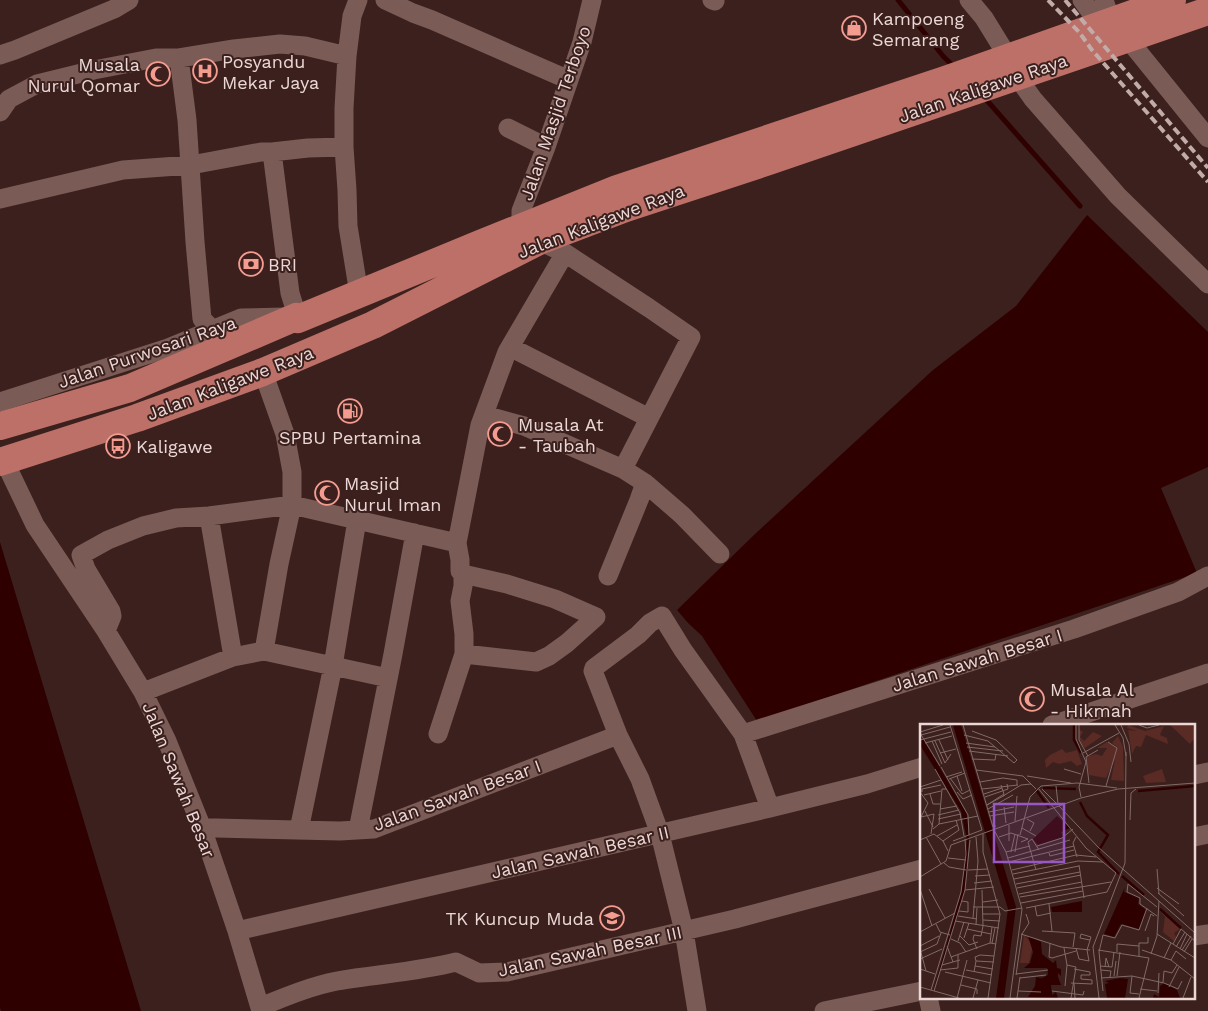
<svg xmlns="http://www.w3.org/2000/svg" width="1208" height="1011" font-family="'Work Sans',sans-serif">
<style>
.water{fill:#2f0000}
.lines{fill:none;stroke-linecap:round;stroke-linejoin:round}
.stream{stroke:#2f0000;stroke-width:5}
.minor{stroke:#7a5b56;stroke-width:19}
.highway{stroke:#bc7067;stroke-width:28}
.rail{stroke:#c1acaa;stroke-width:4;stroke-dasharray:8 4;stroke-linecap:butt}
.labels{text-anchor:middle;dominant-baseline:central;stroke-width:4;stroke-linejoin:round;paint-order:stroke}
.poi-label{font-size:18px;fill:#ebd8d6;stroke:#3b201d;text-anchor:start}
.street-label{font-size:18px;fill:#ebd8d6;stroke:#3b201d}
.inset-river{fill:none;stroke:#2f0000;stroke-width:2.5}
.inset-road{fill:none;stroke:#816a67;stroke-width:1}
.view{fill:#9757c5;fill-opacity:0.15;stroke:#9757c5;stroke-width:2.5}
.inset-edge{fill:none;stroke:#ebd8d6;stroke-width:2.5}
</style>
<rect width="100%" height="100%" fill="#3b201d"/>
<path class="water" d="M1087 215 1208 332V467L1161 488 1197 573 757 721 702 636 688 623 677 610 755 534 933 370 1016 306Z
M0 542 141 1011H1L0 1008Z"/>
<g class="lines">
<path class="stream" d="M898 0 943 56 954 67
M983 96 1080 206"/>
<path class="minor" d="M358 0 352 16 347 56 344 108V147L347 190 348 226 359 294
M385 0 413 13 432 20 569 80
M712 0 715 1
M969 0 984 18 1008 57 1011 68 1033 99 1118 196 1208 284
M1082 0 1100 25
M1104 0 1107 9 1113 21
M1127 38 1208 138
M0 55 15 50 114 9 129 0
M179 58 187 120 195 242 202 319 212 329
M0 112 9 99 37 84 94 70 156 58H179L234 49 280 44 305 46 347 56
M508 128 546 147
M272 152 290 293 298 319
M0 199 123 170 191 165 261 152H272L308 148 344 147
M565 253 649 308 691 337 623 469
M510 347 649 418
M263 372 285 434 292 472V505L279 564 264 651
M0 402 168 348 241 318 284 317
M484 415 524 426 623 469 645 483 682 515 720 554
M4 460 35 525 106 631 143 692 167 741 202 828 237 931 261 1011
M209 516 233 657
M608 576 639 500 645 483
M106 631 112 616 111 611 86 569 81 555 108 540 143 526 176 518 209 516 292 505 457 543
M464 654 536 662 549 656 567 643 596 617 555 599 507 584 463 574 460 571V560L457 543 480 425 507 352 565 253 539 241 523 227 521 217V211L546 147 569 80 582 42 592 0
M143 692 233 657 264 651 388 678
M1052 725 1208 673
M438 734 464 654V634L460 601 463 586V574
M743 734 1074 629 1178 592 1208 576
M1194 775 1208 772
M202 828H216L340 831 374 829 618 735
M299 830 333 666 357 520
M358 830 393 654 415 533
M1194 837 1208 834
M237 931 770 808 867 784 922 767
M1194 936 1208 934
M928 997 931 1011
M260 1007C285 997 311 986 337 981 377 974 417 972 456 962L479 973 507 972 735 919 922 869
M697 1011 684 931 660 834 640 779 618 735 593 671 594 668 638 635 650 623 662 616 683 650 743 734 770 808
M824 1011 922 991"/>
<path class="highway" d="M0 426 130 388 296 317 298 319 480 244 617 189 945 80 1172 0
M0 462 137 418 263 372 373 325 539 241 626 208 769 161 1208 11"/>
<path class="rail" d="M1048 0 1079 32 1092 50 1208 182
M1065 0 1208 168"/>
</g>
<defs>
<g id="shop-ring" transform="scale(1.25)"><circle r="9.5" fill="#3b201d" stroke="#f59c91" stroke-width="1.5"/><path d="M-5-2.5h2.3a2.7 3.5 0 0 1 5.4 0H5L5.5 6h-11ZM-1.5-2.5h3a1.5 2.3 0 0 0-3 0Z" fill="#f59c91"/></g>
<g id="hospital-ring" transform="scale(1.25)"><circle r="9.5" fill="#3b201d" stroke="#f59c91" stroke-width="1.5"/><path d="M-5-5h3v3.5h4V-5h3V5h-3V1.5h-4V5h-3Z" fill="#f59c91"/></g>
<g id="mosque-ring" transform="scale(1.25)"><circle r="9.5" fill="#3b201d" stroke="#f59c91" stroke-width="1.5"/><path d="M3.5-4.9A6 6 0 1 0 3.5 4.9A5 5 0 1 1 3.5-4.9Z" fill="#f59c91"/></g>
<g id="bank-ring" transform="scale(1.25)"><circle r="9.5" fill="#3b201d" stroke="#f59c91" stroke-width="1.5"/><path d="M-6-4H6V4H-6ZM0-2.3a2.3 2.3 0 1 0 0 4.6a2.3 2.3 0 1 0 0-4.6Z" fill="#f59c91"/></g>
<g id="fuel-ring" transform="scale(1.25)"><circle r="9.5" fill="#3b201d" stroke="#f59c91" stroke-width="1.5"/><path d="M-5.5-6h7V0h2V4h1.3V-2.5L3-4.5l.8-.8L6-3V5H2.5V1h-1V6h-7ZM-4.2-4.7v3.2H.2V-4.7Z" fill="#f59c91"/></g>
<g id="bus-ring" transform="scale(1.25)"><circle r="9.5" fill="#3b201d" stroke="#f59c91" stroke-width="1.5"/><path d="M-5-6H5V4H4V6H2V4H-2V6H-4V4H-5ZM-3.5-4V0h7V-4ZM-3.5 1.2v1.5H-2V1.2ZM2 1.2v1.5H3.5V1.2Z" fill="#f59c91"/></g>
<g id="school-ring" transform="scale(1.25)"><circle r="9.5" fill="#3b201d" stroke="#f59c91" stroke-width="1.5"/><path d="M0-5L7-2L0 1L-7-2ZM-4 1L0 2.5L4 1V4Q0 6-4 4Z" fill="#f59c91"/></g>
</defs>
<g fill-rule="evenodd">
<use href="#shop-ring" x="854" y="28"/>
<use href="#hospital-ring" x="205" y="71"/>
<use href="#mosque-ring" x="158" y="74"/>
<use href="#bank-ring" x="251" y="264"/>
<use href="#fuel-ring" x="350" y="411"/>
<use href="#mosque-ring" x="500" y="434"/>
<use href="#bus-ring" x="118" y="446"/>
<use href="#mosque-ring" x="327" y="493"/>
<use href="#mosque-ring" x="1032" y="699"/>
<use href="#school-ring" x="612" y="918"/>
</g>
<g class="labels">
<g class="poi-label">
<text x="872" y="18">Kampoeng<tspan x="872" dy="21">Semarang</tspan></text>
<text x="222" y="61">Posyandu<tspan x="222" dy="21">Mekar Jaya</tspan></text>
<text x="140" y="64" text-anchor="end">Musala<tspan x="140" dy="21">Nurul Qomar</tspan></text>
<text x="268" y="264">BRI</text>
<text x="518" y="424">Musala At<tspan x="518" dy="21">- Taubah</tspan></text>
<text x="350" y="437" text-anchor="middle">SPBU Pertamina</text>
<text x="136" y="446">Kaligawe</text>
<text x="344" y="483">Masjid<tspan x="344" dy="21">Nurul Iman</tspan></text>
<text x="1050" y="689">Musala Al<tspan x="1050" dy="21">- Hikmah</tspan></text>
<text x="594" y="918" text-anchor="end">TK Kuncup Muda</text>
</g>
<g class="street-label">
<text transform="translate(983 88) rotate(-19)">Jalan Kaligawe Raya</text>
<text transform="translate(555 113) rotate(-71)">Jalan Masjid Terboyo</text>
<text transform="translate(601 221) rotate(-21)">Jalan Kaligawe Raya</text>
<text transform="translate(147 352) rotate(-19)">Jalan Purwosari Raya</text>
<text transform="translate(230 383) rotate(-21)">Jalan Kaligawe Raya</text>
<text transform="translate(977 660) rotate(-17)">Jalan Sawah Besar I</text>
<text transform="translate(179 780) rotate(68)">Jalan Sawah Besar</text>
<text transform="translate(457 795) rotate(-20)">Jalan Sawah Besar I</text>
<text transform="translate(580 852) rotate(-13)">Jalan Sawah Besar II</text>
<text transform="translate(590 951) rotate(-12)">Jalan Sawah Besar III</text>
</g>
</g>
<g transform="translate(920 724)">
<rect width="275" height="275" fill="#3b201d"/>
<path d="M208 1 225 7 244 2 240 11 247 14 248 20 226 11 221 23 216 22 212 30 208 6 217 7 207 4ZM250 1H275V14L270 20ZM159 5 163 8 160 13 164 17 173 8 182 12 165 24 161 19 159 14ZM198 12 203 23 204 57 191 56 195 35 186 54 169 51 166 33 176 30 182 32 187 24H177L187 18 198 24 192 19ZM142 25 146 29 157 26 162 40 157 42 151 37 139 40 133 38 126 44 125 36 130 31ZM242 45 246 58 226 59 223 52ZM238 185 260 205 254 209 256 213 254 217 243 208 245 193ZM104 211 113 221 109 239H100Z" fill="#5a2a25"/>
<path d="M33 1H41L96 183 84 274H76L88 185ZM0 10 47 90 49 115 45 167 11 274 42 166 47 116 41 87 0 21ZM137 92 150 104 141 108 143 113 118 121 113 115ZM205 163 204 168 219 174 218 180 226 186 219 205 201 200 194 213 184 210ZM162 177V188H132L131 183ZM108 212 121 218 122 230 133 239 136 236 137 244 141 245V252L138 249V253L141 261H131L132 271 136 268 138 274 108 273 115 262 116 253 122 254 128 251 127 244H104L110 239 113 228ZM200 254 208 255 205 274H187L185 260 189 259 185 257ZM244 259 257 266 260 274H233L234 270 239 273 240 262Z" fill="#2f0000"/>
<path class="inset-river" d="M154 1V16L161 29M123 64 156 65M117 67 129 84M218 67 275 62M160 78 167 92 188 111 178 128 199 150M202 152 224 171M240 185 261 204"/>
<path class="inset-road" d="M30 1 62 106 33 117M43 1 73 103 76 102M156 1V15L166 38 159 63 161 73M159 1V16L168 32M195 1 203 14 206 32M201 1 209 20 211 38M219 1 227 4 239 1M0 8 23 1M0 9 20 42M1 11 30 3M44 11 68 17 94 39 97 36 76 16 52 7M0 16 31 8M19 16 28 36M12 17 22 40M15 17 25 39 31 30M5 19 32 12M46 19 75 23M47 23 83 27M49 27 88 32M20 29 36 25M163 29 199 9M52 35 75 36 76 30M21 43 48 91 49 111M15 45 40 89 44 112M144 45 161 50M56 46 103 52 116 65M37 52 42 67M107 52 151 59M26 53 42 48M30 54 42 70 50 66M29 55 45 49M60 58 83 54 97 56V61M169 59 166 33 178 26M81 61 84 70 67 81 85 71M136 62 138 80M186 62 197 24 188 18M0 63 21 56M62 65 98 61M122 65 138 81M0 68 8 79 1 93 14 90 11 110M2 68V65L21 61M37 68 43 75 52 71M10 70 13 80H20M64 70 82 64M4 71 21 67M83 72 101 61 111 60M65 73 88 65 87 60M139 82 178 123 275 209M84 83 86 99M20 85 37 82M68 85 93 71M5 87 13 103M69 88 94 83M18 91 39 86M70 92 94 88M18 95 41 90M107 95 114 99 110 107M210 96 211 69 216 65M95 97 97 72M19 100 58 92M89 101V117M102 104 116 112M13 105 19 100 22 65H26M74 106 86 128 102 185 90 274M63 110V128L80 190 68 274M100 111 110 73 121 62 157 59 197 64M17 112 37 101M6 113 21 140M79 113 91 109 108 115 101 118M156 113 153 119 157 133M0 116 14 110 23 117 28 127M23 117 39 106 36 96M117 122 142 114 153 105M86 128 110 122M91 128 95 110M95 128 98 110M129 129 130 132 154 126M28 134 46 136M88 134 150 116M89 138 154 122M24 139 29 143 46 146M159 141 164 174M237 145 239 170M48 146 68 145M92 146 156 131 176 133M116 146 108 118 112 115 119 126M93 150 158 137 183 138M55 152 70 151M0 153 26 137 31 121 161 74 198 65 275 59M94 155 159 142M54 159 72 157M96 160 160 148M97 164 161 151M237 164 259 180M0 165 12 202M9 165 25 194M45 166 74 163M62 166 63 202M238 169 264 192M99 170 162 158M100 173 191 158M63 178 78 176M101 179 163 167M129 180 132 207M115 182 117 192 131 189M53 183H80L85 187 102 184M106 184 187 168 196 149 166 124 118 64M39 187 48 188V178L42 177M63 190H80M38 192 57 195M237 192 220 180V174L207 168 208 160 237 183M53 194 58 137 56 113M63 196 80 197M35 197 79 204M16 200 20 208 30 211M56 201 57 184M47 205 71 210M122 207 155 209 153 223M225 207 231 190 234 192M0 208 35 189M101 210 141 223 170 226M237 210 275 234M40 212 49 221 58 218M44 214 49 199M31 215 40 219 46 228M38 217 44 198M70 219 72 203M72 219 75 204M130 219 129 233 132 234M253 220 261 205 275 217M0 222 19 212M27 222 33 238M256 223 265 208M144 224 147 241M156 224 159 235 169 237 167 226 171 213 161 210 160 214 170 216M0 225 6 247M57 225 53 215 54 211 61 212 63 202M260 225 267 210M178 226 229 234M222 226 251 236 275 255M262 226 271 212M0 228 17 220 21 209M197 228V220L219 222M264 228 272 215M231 230 237 212 239 177M219 232V219H228V213M31 233 70 219 76 220M132 234 156 227M244 234 251 219M0 235 22 225M251 236 256 227 266 235M56 237 55 233 60 231 74 232M22 241 40 236M55 242 73 245M180 242 192 243 194 228M185 243 186 234 189 243M0 245 15 250M154 245 170 248V251H161M20 246 38 244V231M46 246 72 251M181 246 191 247 190 253M25 248 71 259M54 248 56 237 74 238M96 250 128 246M96 251 102 210 109 199 106 190M194 252 196 237M197 252 200 228M212 252 210 269 219 270M100 254 126 251M181 254 212 252 244 259 258 265 262 257M243 258 244 247 252 249 257 241M151 259 172 260V256L161 255V251M154 259 155 274M41 261 57 265V270M145 262 147 241 156 243 151 274M0 263 39 274M249 263 259 243M220 265 237 267M11 266 41 168 46 130 45 115M14 267 45 166 50 116M98 267 121 268M132 267 163 271 164 267M183 267 179 228 183 211 195 214 202 201 219 206 227 184M238 269 239 249M37 274 47 236M53 274 58 256M97 274 100 253M179 274 173 223 205 139 206 28M219 274 229 234M263 274 271 253"/>
<path class="view" d="M74 80H144V138H74Z"/>
<rect width="275" height="275" class="inset-edge"/>
</g>
</svg>
